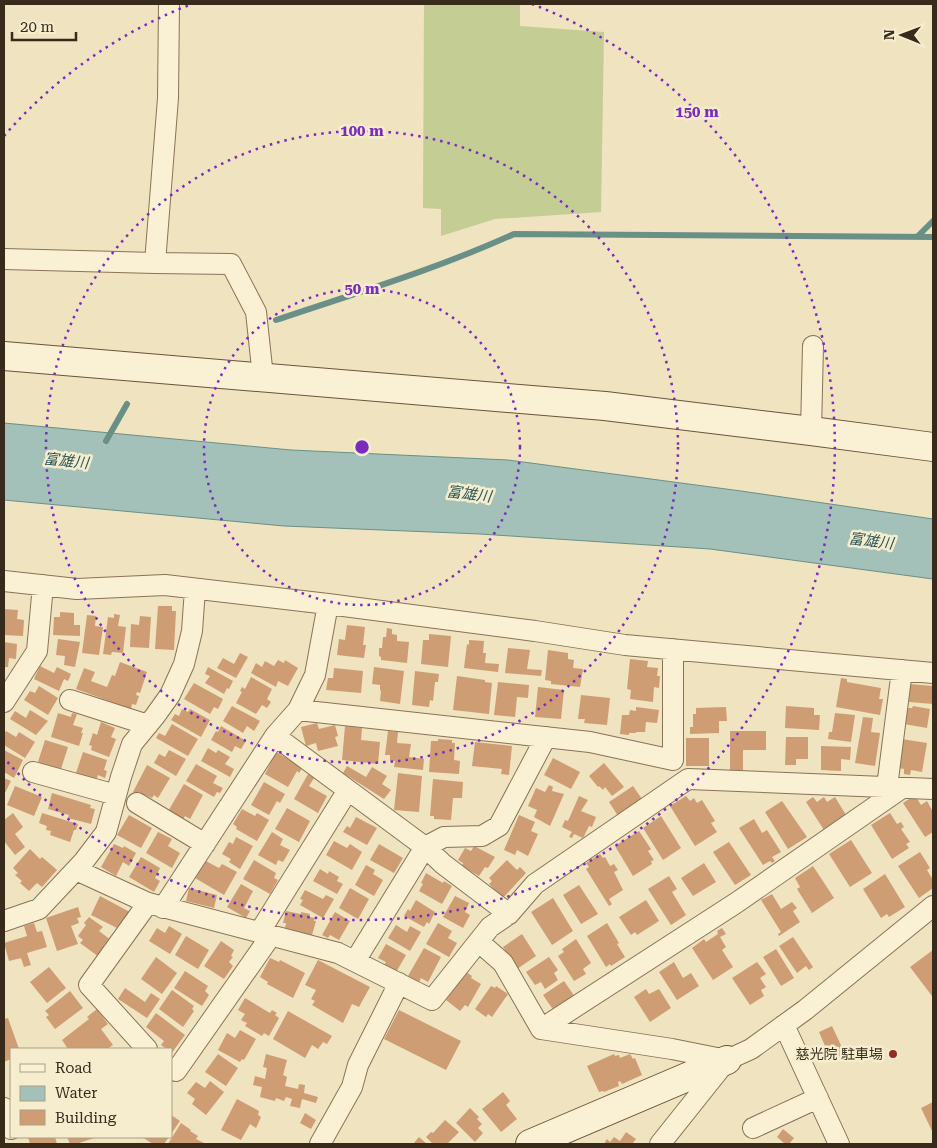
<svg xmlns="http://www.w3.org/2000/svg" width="937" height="1148" font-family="'Roboto Serif','Noto Sans JP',serif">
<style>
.grass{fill:#c4cd93}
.water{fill:#a3c1b9;stroke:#6a8f87}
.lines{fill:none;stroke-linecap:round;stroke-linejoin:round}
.stream{stroke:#6a8f87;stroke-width:6}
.building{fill:#cf9d74}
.street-casing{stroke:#897357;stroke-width:22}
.secondary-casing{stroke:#6a543a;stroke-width:30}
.street{stroke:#faf0d3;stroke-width:20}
.secondary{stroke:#faf0d3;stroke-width:28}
.ring{fill:none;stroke:#7b2cbf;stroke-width:2.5;stroke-dasharray:2.5 5}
.poi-dot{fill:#9a2925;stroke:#f6edcf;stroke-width:2}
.labels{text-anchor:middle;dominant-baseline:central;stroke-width:5;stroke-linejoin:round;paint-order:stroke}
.poi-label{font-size:14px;fill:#382b1c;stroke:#f6edcf;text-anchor:end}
.water-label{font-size:15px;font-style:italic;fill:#2b5857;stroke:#f6edcf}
.centre{fill:#7b2cbf;stroke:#f6edcf;stroke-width:2.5}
.ring-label{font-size:15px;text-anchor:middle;font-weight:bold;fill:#7b2cbf;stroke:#f6edcf;stroke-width:5;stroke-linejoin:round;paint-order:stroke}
</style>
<rect width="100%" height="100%" fill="#efe3c0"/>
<path class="grass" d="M424 4H520V26L604 32 601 212 495 219 441 236V209L423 208Z"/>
<path class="water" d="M4 423 291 450 508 460 741 491 933 519V579L710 549 480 534 284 526 4 500Z"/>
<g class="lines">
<path class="stream" d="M917 237 933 221
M276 320C356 293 437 269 514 234L933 237
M106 441 127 404"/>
</g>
<path class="building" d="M158 606H172V611H176L174 650 155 649Z
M4 609 18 610 17 619 24 620 23 636 4 635Z
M60 612 74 613V625H80V636L53 635 54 617H60Z
M114 614 120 615 118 626 126 627 123 653 112 652 111 655 103 654 108 617 114 618Z
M87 615 96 616 95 626 103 627 99 655 82 653Z
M140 616 151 617 149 648 130 647 131 624 139 625Z
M347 625 365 627 363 645H366L364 658 337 655 339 639 345 640Z
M387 628 392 629V634L397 635V641L409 642 407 663 381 660V657L379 656V648H382L383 637H386Z
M429 634 451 636 448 667 421 664 423 640H429Z
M58 639 80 642 75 667 64 665 65 656 56 655Z
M469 640 484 641 483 653H486L485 663 499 664 498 672 464 668 467 644 469 645Z
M4 642 17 644 16 659 9 658 8 667H4Z
M508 648 530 650 527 669 542 670 541 676 505 673Z
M548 650 568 653V659L574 660 573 668 583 669 580 687 551 684V681L545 680Z
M240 653 248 657 236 678 217 668 223 658 234 664Z
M630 659 648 661 647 667 658 668 657 676H660L659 688 654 687 653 702 630 699 631 690 627 689Z
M278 660 284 663 285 660 298 668 288 686 278 681 276 687 251 673 256 663 262 667 265 661 274 666Z
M120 662 147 672 140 693 137 692 136 695 139 696 136 705 132 704 131 709 76 689 84 668 95 672 91 681 107 687 112 675 115 676Z
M40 666 54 673 57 667 71 674 68 681 64 679 59 691 34 679Z
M208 667 233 681 229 689 227 688 224 694 205 683 210 676 205 674Z
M374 667 404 671 400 704 380 701 381 691 380 690V685L372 684Z
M334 668 363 671 361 693 326 690 328 678H333Z
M415 671 439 674 438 682H435L433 701 430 700 429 707 412 705Z
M457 676 485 680V682L492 683 489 714 453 710Z
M251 677 272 689 267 699 271 702 267 708 262 705 256 714 236 703 242 692 240 691 242 687 245 689Z
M841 678 847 679V682L881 688 879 699H883L880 715 836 707Z
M498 682 529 685 528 698 517 697 515 717 494 715Z
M194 683 223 699 218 709 214 707 210 714 184 699Z
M910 684 933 686V704L909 702Z
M39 686 58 698 48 715 24 700 30 691 35 693Z
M538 687 564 690 561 719 535 717Z
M581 695 610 698 607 725 584 723 585 719H578Z
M232 706 260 721 254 731 247 726 243 733 223 721Z
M786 706 814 708V715H820L819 730 785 728Z
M913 706 930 709 927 728 904 724 907 708H912Z
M636 707 659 710 657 723 646 722 645 732H636V733H629V735L620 734 622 715H629L630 710 636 711Z
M726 707 727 721H719V733L690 734V727H693V714H696V708Z
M182 709 188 712 190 709 210 720 201 737 171 720 175 714 179 716Z
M30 710 48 721 36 735 10 719 15 711 26 718Z
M58 713 71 717 72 713 77 714 73 725 83 728 81 733H83L79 746 51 737Z
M835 713 855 715 851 742 828 739 829 732H832Z
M863 717 873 718 871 732 880 733 875 766 855 763Z
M101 722 115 728 111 737 116 739 109 757 91 750 92 746 89 745 93 733 97 735Z
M317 723 319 729 335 725 338 736 335 737 338 746 318 751 316 743 306 746 301 727Z
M172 724 198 739 188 756 156 738 159 733 165 736Z
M221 726 246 741 241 749 235 746 232 752 211 740 216 731 218 732Z
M345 726 362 728 361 740 380 742 378 764 342 760Z
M6 731 16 737 19 732 35 742 25 758 4 745V734Z
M388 731 398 732 397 743 411 744 409 757 424 759 423 770 394 767 395 761H390V755H385Z
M730 731H766V750H743V770H730Z
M786 737H808V759H796V765H785Z
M686 738H709V766H686Z
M438 739 452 740V743H455L454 760 460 761 459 774 429 772 431 741H438Z
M902 739 927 743 922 772 911 770 910 775 904 774V769L898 768Z
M45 740 68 747 61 769 38 762Z
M475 742 512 746 509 775 501 774 502 769 472 766Z
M821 746 851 747 850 760 841 759V771L821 770Z
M208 748 216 753 218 750 230 757 225 764 234 769 230 777 201 761Z
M4 750 23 760 14 778 4 772Z
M169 750 186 759 176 776 154 763 159 754 165 757Z
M83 752 107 760 104 770 107 771 105 778 98 775 95 783 75 776Z
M276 752 303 767 299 773 297 771 288 787 265 774Z
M553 758 580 772 571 789 544 775Z
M604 763 624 787 612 796 605 787 603 790 599 786 598 787 589 776Z
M196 764 217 776 213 783 223 788 220 793 217 792 214 797 186 781Z
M147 765 170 778 158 798 154 795 152 798 145 795 143 798 133 792Z
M347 766 366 777 372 767 387 776 382 784 391 790 384 799 343 773Z
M398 773 422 776 419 812 394 810Z
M308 774 314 778 309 786 327 796 318 813 294 799Z
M4 778 11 781 4 795Z
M433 779 463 782 462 798H453L451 820 434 819V816H430Z
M264 782 285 794 280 803 277 801 269 815 251 805Z
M184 784 203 795 190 819 185 816 182 821 167 813Z
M549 785 553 787 552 791 564 794 550 826 534 817 537 810 528 806 536 788 545 792Z
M15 786 42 797 34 816 7 805Z
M633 786 642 799 618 816 609 802Z
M52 793 91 805 90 808 95 809 91 824 68 818 69 815 48 809Z
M915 795 921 805 927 801 933 812V832L925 837 903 803Z
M579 796 588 800 581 811 596 817 592 827 589 826 583 838 574 834 572 838 569 837 572 832 562 827 565 820 568 821Z
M686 796 690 801 694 798 697 803 702 800 715 821 711 823 717 832 695 846 670 806Z
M813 797 817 802 824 797 827 802 835 797 846 815 824 830 806 802Z
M782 801 807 837 788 849 765 812Z
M287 808 310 821 299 842 275 829Z
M242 809 255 816 257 813 269 820 257 841 236 829 237 827 233 824Z
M13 813 23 827 15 834 25 847 15 855 4 841V820Z
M42 813 78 824 76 830H74L70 842 50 835 51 831 46 830 47 826 39 823Z
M890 813 897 824 901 822 904 827 901 829 910 842 906 844 909 848 892 859 871 825Z
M129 815 152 828 141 848 117 835Z
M519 815 535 822 531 831 538 834 528 856 517 850 515 855 504 850Z
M661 816 681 848 663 860 643 828Z
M356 817 377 828 367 845 343 832 347 826 350 828Z
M754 819 762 833 767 830 781 852 772 857 775 861 772 863 770 861 763 865 739 828Z
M639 831 651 849 648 851 654 860 651 861 652 864 633 876 615 846Z
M158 832 172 839 168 846 180 853 172 868 146 853Z
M272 832 283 839 280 845 290 850 283 862 278 860 276 865 258 855Z
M236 837 253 846 240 869 229 862 231 859 222 854 229 842 233 844Z
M851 840 872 873 850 887 829 854Z
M334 841 347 848 350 844 362 852 352 870 326 855Z
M729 842 751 875 735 885 713 852Z
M114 844 123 848 124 846 136 853 129 866 123 862 116 876 101 867Z
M379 844 403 858 394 873 370 860Z
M474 846 495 857 488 868 485 867 479 876 462 866 463 863 458 860 465 848 471 851Z
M30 849 40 859 42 857 57 870 42 887 37 883 29 891 20 883 22 881 15 875 18 873 13 868Z
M920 852 930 868 927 870 933 880V888L919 898 898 866Z
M600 854 603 858 605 857 610 866 614 864 618 870 614 872 623 890 609 899 612 904 609 906 586 869 589 867 586 863Z
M141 857 160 868 155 878 160 881 154 892 129 877Z
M204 860 219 868 222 864 237 872 224 895 195 878Z
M254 860 276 873 274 878 278 880 270 894 243 879Z
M507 860 517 870 520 867 526 873 503 898 489 884 492 881 489 878Z
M704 863 716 882 693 896 681 878Z
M366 865 375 870 373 874 383 880 374 896 355 885Z
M813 866 834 898 812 913 797 889 800 887 795 878Z
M320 869 328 874 329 871 339 877 337 881 343 884 337 894 313 881Z
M426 873 443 883 444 881 452 886 442 904 419 891 423 884 421 883Z
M885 874 905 907 889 917 887 914 881 918 863 889Z
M669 876 677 889 672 892 686 915 671 925 648 889Z
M241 884 253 891 244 908 250 911 246 918 227 907Z
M579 885 598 914 581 924 563 895Z
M189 888 217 895 214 908 186 901Z
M350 888 369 899 358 919 339 908Z
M305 890 323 899 326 895 334 899 323 918 300 905 303 900 300 899Z
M772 894 781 909 792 902 797 908 793 911 800 922 779 936 778 934 781 932 761 900Z
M100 896 130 912 119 929 91 915Z
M455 896 469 903 465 912 470 915 463 928 443 917Z
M553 898 573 931 552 945 531 912Z
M416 900 435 912 429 924 427 922 424 927 404 916 408 909 410 911Z
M646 900 659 921 637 935 635 932 631 935 619 917Z
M78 907 81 917 77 918 79 923 71 926 78 944 57 951 46 918Z
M286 911 301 914V912L310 914 309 917 315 918 314 921H316L312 935 285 928 286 923H283Z
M335 912 350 921 339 940 330 935 328 938 322 935Z
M89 917 103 927 99 931 111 940 99 957 80 943 83 940 78 936 86 925 84 923Z
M34 923 37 932 42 931 47 947 27 953 31 965 24 967 21 958 9 961 4 943 27 936 24 926Z
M438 923 452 931 448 938 457 943 449 957 426 944Z
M607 923 619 943 617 944 625 957 611 966 610 964 606 967 587 936Z
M396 925 407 932 410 926 421 932 410 951 388 938Z
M169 926 182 934 170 954 149 941 157 928 165 933Z
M722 928 726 934 720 937 726 947 722 950 733 967 713 980 692 948 704 939 706 942 718 934 717 931Z
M522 934 536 956 517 969 503 947Z
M186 936 209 950 198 969 175 955Z
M793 937 813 967 809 970 806 966 797 973 779 946Z
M576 939 591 963 583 969 586 974 574 981 558 956 564 952 562 949Z
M221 941 234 950 231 956 233 957 229 962 233 966 224 979 204 966Z
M386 944 406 955 395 974 383 967 386 962 378 958Z
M424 948 441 957 428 982 421 978 419 982 408 976Z
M776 949 794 978 781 986 763 957Z
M933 950V995L932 996 910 967Z
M156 957 177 973 162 994 141 979Z
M549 957 558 970 554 973 558 980 545 989 541 982 535 985 526 972Z
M270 958 279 962 280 960 305 973 293 998 267 984 268 982 260 977Z
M318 960 370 987 359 1007 352 1004 343 1023 312 1005 315 1001 311 999 316 990 305 985Z
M674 962 683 978 691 973 699 986 677 1000 659 972Z
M757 962 766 974 760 978 766 987 761 990 764 996 750 1005 732 978Z
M49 967 66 988 47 1003 30 982Z
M185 971 208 986 205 991 209 995 202 1006 174 988Z
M466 972 472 976 471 978 481 984 468 1007 465 1005 460 1011 446 1000Z
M564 981 575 997 554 1011 543 995Z
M491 986 495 988 496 986 508 994 492 1017 488 1014 486 1017 475 1009Z
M125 988 145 1002 151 993 160 999 147 1018 118 999Z
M646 989 649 994 659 989 671 1008 650 1022 634 997Z
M172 990 194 1006 192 1009 194 1011 183 1027 159 1009Z
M70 991 83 1008 55 1029 46 1017 49 1015 45 1011Z
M245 998 270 1013 272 1010 277 1013 275 1015 279 1018 269 1036 264 1033 262 1036 245 1026 247 1023 241 1020 245 1014 238 1010Z
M97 1009 108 1024 101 1029 113 1045 107 1049H68L62 1040 89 1019 87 1017Z
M399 1010 461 1041 446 1070 384 1039Z
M288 1011 332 1036 327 1044 323 1042 318 1049 312 1045 305 1058 273 1039Z
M156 1013 185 1035 171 1054V1049H167L161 1045 164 1041 146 1027Z
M8 1018 19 1049H11V1059L4 1062V1019Z
M832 1026 845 1054 831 1060 819 1032Z
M240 1030 256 1039 244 1060 242 1059 240 1062 218 1050 227 1033 235 1038Z
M218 1054 238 1068 226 1086 205 1072Z
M266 1054 287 1060 283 1075 287 1077 285 1086 298 1089 299 1084 305 1085 304 1093 318 1097 316 1103 302 1099 300 1108 290 1106 292 1099 286 1097 284 1101 276 1098 275 1101 260 1097 262 1087 253 1085 255 1076 265 1079 267 1068 263 1067Z
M614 1054 615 1056 619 1055 620 1058 630 1054 633 1059 635 1058 642 1075 622 1084 620 1081 618 1082 619 1086 604 1092 603 1091 599 1092 587 1066Z
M210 1081 224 1092 206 1115 192 1104 195 1099 187 1093 196 1082 205 1088Z
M503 1092 510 1101 506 1105 517 1119 501 1132 482 1109Z
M237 1099 259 1111 258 1115 261 1117 256 1128 250 1124 241 1140 221 1130Z
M933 1102V1133L921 1108Z
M470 1108 479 1117 477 1119 482 1124 478 1128 483 1133 475 1142 456 1123Z
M305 1113 316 1120 311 1129 300 1123Z
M171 1115 180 1121 171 1134Z
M445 1120 459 1132 447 1144H433L426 1137 431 1132 433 1133Z
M181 1123 191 1130 190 1131 198 1136 196 1139 206 1144H168Z
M783 1129 794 1138 789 1144H785L777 1137Z
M626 1132 636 1139 632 1144H604L607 1139 610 1142 614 1137 620 1141Z
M28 1137H55L57 1144H30Z
M67 1137H97L76 1144H70Z
M142 1137H169L164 1144H153Z
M419 1137 427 1144H413Z"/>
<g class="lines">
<g class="street-casing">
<path id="street" d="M169 4 168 98 155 263 231 264 256 312 263 377
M4 259 155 263
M811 431 813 346
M4 581 77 589 165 585 328 604 535 631 625 645 933 673
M70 700 148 725
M4 702 37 651 43 585
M298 710 590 742 673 760V649
M275 736 298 710 315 675 328 604
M33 772 116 795
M887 787 902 670
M137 803 205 844
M76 870 148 903 338 953 432 1000 490 927 509 914 535 884 688 779 933 789
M163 908 275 736 425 847 443 864 509 914
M4 921 39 909 84 861 106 832 121 777 132 744 155 716 170 695 184 664 192 631 195 589
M259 933 348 790
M479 942 503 963 541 1029
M355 961 425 847 444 837 482 836 499 826 546 737
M784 1025 839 1144
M541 1029 736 903 902 788
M541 1029 672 1049 727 1060
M147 1049 89 985 148 903
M171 1068 176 1071 270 937
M4 1108 11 1129
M753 1128 818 1098
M320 1144 352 1087 358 1065 399 983
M660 1144 727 1060 751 1049 805 1010 933 906"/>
</g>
<g class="secondary-casing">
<path id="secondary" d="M4 356 605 406 811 431 933 447
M530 1144 727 1060"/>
</g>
<use href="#street" class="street"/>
<use href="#secondary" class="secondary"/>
</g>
<g class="ring">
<circle cx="362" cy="447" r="158"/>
<circle cx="362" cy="447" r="316"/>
<path d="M4 136A474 474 0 0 1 192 4M532 4A474 474 0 1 1 4 758"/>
</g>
<circle class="poi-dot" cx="893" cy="1054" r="5"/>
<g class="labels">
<g class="poi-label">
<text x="883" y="1054">慈光院 駐車場</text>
</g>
<g class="water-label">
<text transform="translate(66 461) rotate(6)">富雄川</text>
<text transform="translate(469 494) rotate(7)">富雄川</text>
<text transform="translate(871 541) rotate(7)">富雄川</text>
</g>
</g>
<circle cx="362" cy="447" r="8" class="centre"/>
<g class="ring-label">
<text x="697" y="117">150 m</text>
<text x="362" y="136">100 m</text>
<text x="362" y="294">50 m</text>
</g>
<rect width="937" height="1148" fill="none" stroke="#382b1c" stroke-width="10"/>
<rect x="10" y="1048" width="162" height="90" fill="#f6edcf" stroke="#aa9f87"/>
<rect x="20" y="1064" width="25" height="8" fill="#faf0d3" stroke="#aa9f87"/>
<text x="55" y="1073" font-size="15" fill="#382b1c">Road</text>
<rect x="20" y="1086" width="25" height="15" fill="#a3c1b9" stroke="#aa9f87"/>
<text x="55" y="1098" font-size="15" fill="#382b1c">Water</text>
<rect x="20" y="1110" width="25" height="15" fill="#cf9d74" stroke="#aa9f87"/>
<text x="55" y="1123" font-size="15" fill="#382b1c">Building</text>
<g transform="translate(902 35) rotate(271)" stroke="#f6edcf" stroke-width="4" paint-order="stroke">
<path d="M0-4L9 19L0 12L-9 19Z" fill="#382b1c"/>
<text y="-8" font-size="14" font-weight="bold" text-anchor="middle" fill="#382b1c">N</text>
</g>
<path d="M12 32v8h64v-8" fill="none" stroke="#382b1c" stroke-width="2.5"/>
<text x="20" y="32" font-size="15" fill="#382b1c" stroke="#f6edcf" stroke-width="4" paint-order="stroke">20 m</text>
</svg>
